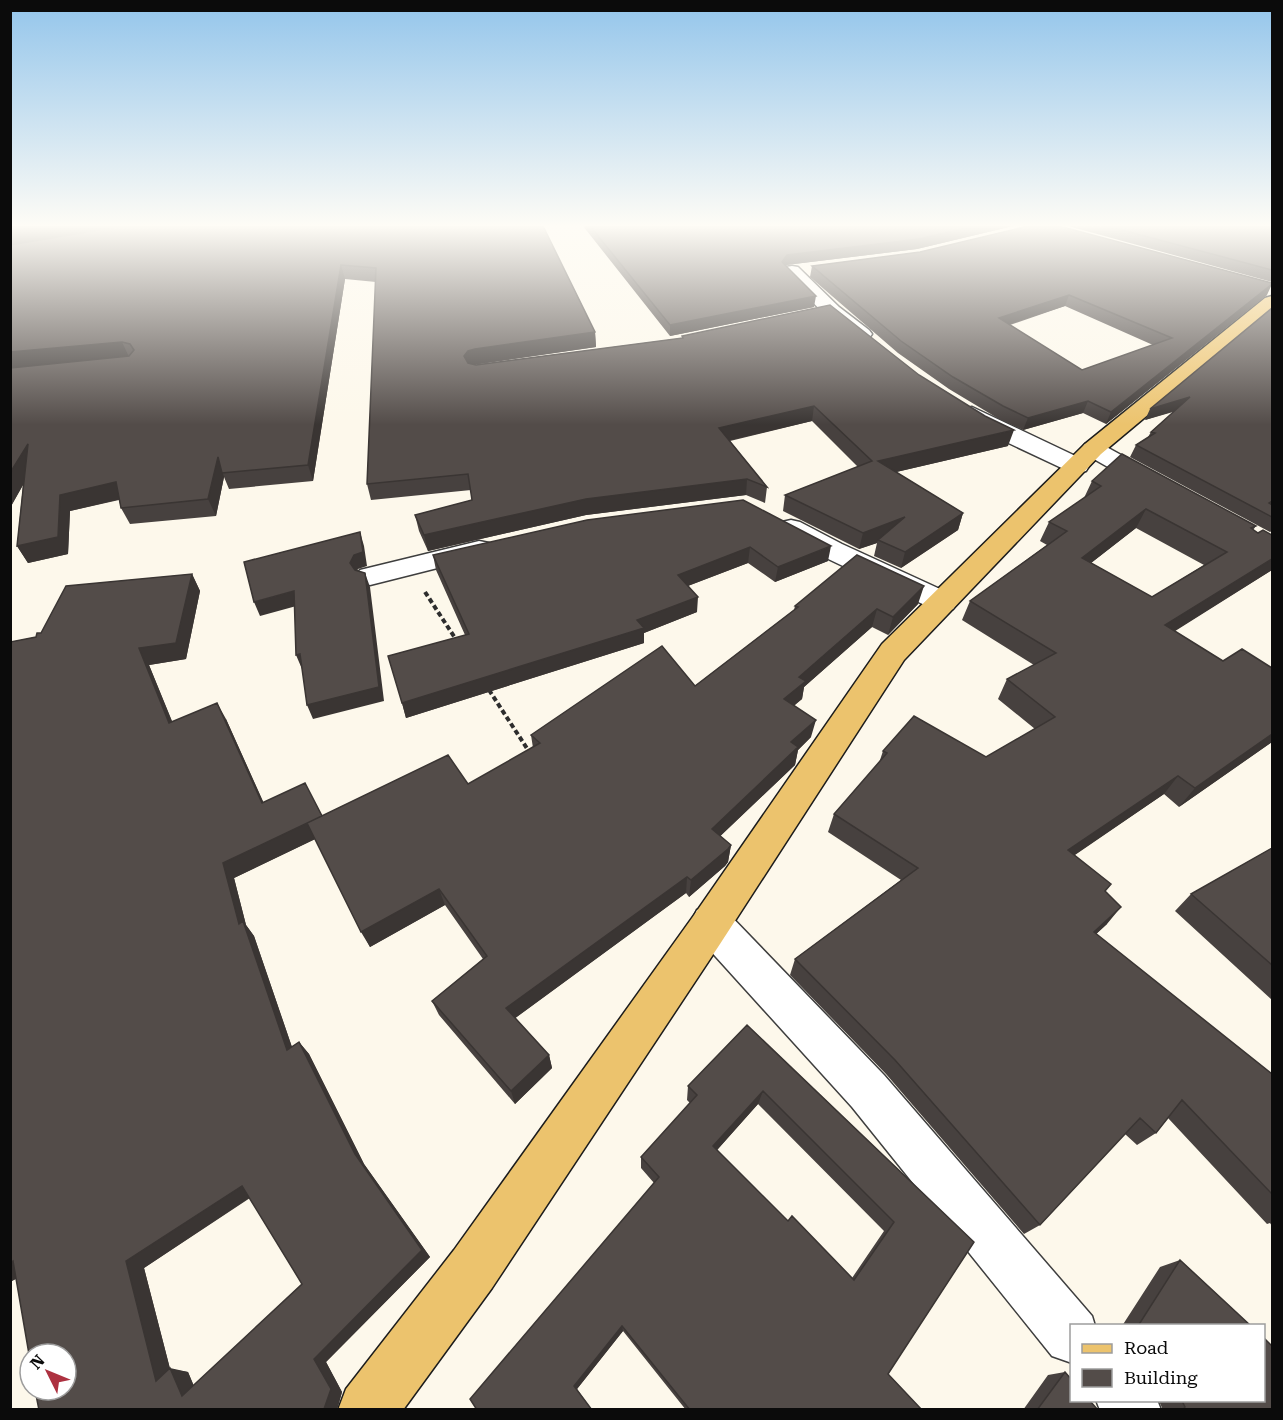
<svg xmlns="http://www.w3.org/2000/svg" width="1283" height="1420" font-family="'Roboto Serif',serif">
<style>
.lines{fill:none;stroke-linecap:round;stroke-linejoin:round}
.minor-casing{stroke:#3e3e3e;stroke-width:3}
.major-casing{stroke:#1c1c1c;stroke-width:3}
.path-far1{stroke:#2d2d2d;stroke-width:4;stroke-dasharray:5 3;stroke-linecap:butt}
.path{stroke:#2d2d2d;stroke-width:4.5;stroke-dasharray:8 4;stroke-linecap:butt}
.minor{fill:#fff;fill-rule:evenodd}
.major{fill:#ecc36d;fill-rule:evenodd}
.wall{fill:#47413f;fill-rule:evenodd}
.shaded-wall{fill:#3a3533}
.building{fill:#534c49;stroke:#3a3533;stroke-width:1.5;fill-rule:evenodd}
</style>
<rect width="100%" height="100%" fill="#fdf8eb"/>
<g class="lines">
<g class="minor-casing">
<path id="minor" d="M792 266 798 267 839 307 869 330 872 334 869 338H855L825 315 783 271 786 267Z
M972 407 1086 461 1089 466 1086 471 1077 473 1068 471 981 430 961 414 964 409Z
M1093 442 1101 444 1163 478 1166 483 1163 488 1154 490 1145 488 1085 454 1081 449 1085 444Z
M791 520 800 522 842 544 953 595 958 602 953 609 943 612 933 609 822 556 782 534 778 528 782 522Z
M479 541 489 543 493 549 489 555 370 585 360 582 356 576 360 570Z
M711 904 725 910 884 1075 1092 1316 1095 1326H1072V1363L1052 1356 852 1107 697 936 691 923 697 910Z
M1096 1400H1157L1161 1410H1100Z"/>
</g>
<g class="major-casing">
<path id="major" d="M1272 296V311L1101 454 904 660 720 944 492 1288 403 1410H338L346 1389 454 1250 692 918 882 644 1085 444 1265 298Z"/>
</g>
<path class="path-far1" d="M425 592 457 641
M489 690 530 753"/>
<path class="path" d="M529 752 531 754"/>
<use href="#minor" class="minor"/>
<use href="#major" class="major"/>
</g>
<path class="wall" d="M543 226 595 332 596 347 474 365 682 338V336L1008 446 896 472 963 513 958 530 901 568 874 556 877 543 859 549 783 511 785 495 858 467 812 421 730 441 767 487 765 503 746 495 586 515 428 551 419 531 415 515 472 500 471 490 371 500 367 484 376 282 345 279 313 481 229 489 224 477 216 516 130 524 121 508 119 500 70 511 68 554 28 563 17 546 23 485 10 508V368L80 361 10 368V245Z
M583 226H1013L917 249 786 265 814 307 670 336Z
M1068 226H1272V282Z
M920 252 1267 295 1106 424 1083 413 1023 430 999 419 949 389 898 353 810 277 812 266ZM1065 306 1153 345 1082 370 1010 325Z
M1272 308V531L1270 532 1130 457 1136 445 1148 437 1151 432 1173 412 1145 420Z
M1092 481 1256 526 1253 530 1258 533 1272 570 1174 631 1223 661 1272 668V742L1179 807 1164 794 1074 855 1105 892 1107 924 1096 934 1272 1074V1226L1270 1223 1267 1224 1168 1118 1156 1133 1137 1145 1125 1134 1040 1225 1024 1234 886 1074 790 975 795 959 901 880 828 832 834 814 879 763 883 751 986 757 1035 729 998 699 1007 679 1034 665 962 620 970 601 1047 545 1040 541 1049 522 1084 498ZM1136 528 1204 565 1152 597 1091 563Z
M743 500 828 561 775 582 748 563 688 586 697 612 644 633V643L406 718 402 703 465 635 436 570 433 555Z
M192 574 200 591 186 659 149 665 172 721 226 719 263 802 322 816 468 784 533 748 531 735 695 686 794 610 795 606 918 604 888 635 872 627 804 687 802 699 794 705 811 737 798 750 795 765 720 836 731 845 728 862 725 866 689 897 686 893 515 1018 549 1055 552 1068 515 1104 439 1015 432 1001 483 959 445 905 370 947 315 839 234 878 246 925 254 936 292 1047 299 1042 309 1054 364 1164 430 1257 326 1362 342 1392 337 1410H39L16 1279 10 1282V642L36 637 41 633ZM250 1198 302 1284 194 1386 188 1372 170 1369 144 1268Z
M1272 848V1000L1175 911 1191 894Z
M747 1025 974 1242 888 1374 922 1410H686L623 1331 577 1389 477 1410 654 1183 641 1168V1157L690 1103 687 1100 688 1086ZM758 1104 884 1231 852 1278 788 1221 717 1150Z
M1180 1260 1251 1326H1122L1160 1267Z
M1065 1372 1098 1410H1023L1048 1375Z
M1159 1401H1263L1272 1410H1163Z"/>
<path class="shaded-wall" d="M40 226H125L10 245V231Z
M974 226H1013L917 249 786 265 781 272 782 262 787 255Z
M341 265 345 279 313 481 308 465Z
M1272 284 1267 295 1106 424 1111 412Z
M1069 295 1065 306 995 329 999 318Z
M816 296 814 307 670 336V325Z
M595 332 596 347 477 364 470 366 466 371 464 356 468 351 475 349Z
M122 342 129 357 10 368V352Z
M1190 397 1184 408 1145 420 1150 409Z
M1088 401 1083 413 1023 430 1028 418Z
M814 406 812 421 718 443 719 428Z
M1014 430 1008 446 875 477 878 461Z
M28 444 37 460 10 508V473Z
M218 457 224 477 216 516 208 499Z
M747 479 746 495 586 515 428 551 424 535 586 499Z
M116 482 125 498 70 511 68 554 28 563 17 546 60 495Z
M1146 509 1136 528 1073 577 1082 558Z
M963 513 958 530 901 568 905 552Z
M905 517 878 540 877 543 859 549 863 533Z
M360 532 364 546 367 566 358 569 354 577 350 563Z
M831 546 828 561 775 582 778 567Z
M750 547 748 563 677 590 678 575Z
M1272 559V570L1153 645 1165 625Z
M365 573 370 587 384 701 313 719 307 705Z
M192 574 200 591 186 659 149 665 179 739 169 723 139 648Z
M924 586 918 604 888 635 893 617Z
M294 591 300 605 260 616 254 602Z
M698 597 697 612 644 633V643L406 718 402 703 637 620Z
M877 609 872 627 804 687 802 699 781 717 784 699 799 677Z
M300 654 302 669 296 655Z
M217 703 226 719 271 819 262 803Z
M816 720 811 737 798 750 795 765 710 846 712 829 791 742Z
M1272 734V742L1179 807 1195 788Z
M1178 776 1164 794 1056 868 1068 850Z
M322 816 330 832 234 878 246 925 254 936 297 1062 287 1050 239 924 223 863Z
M731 845 728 862 725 866 689 897 691 880Z
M687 877 686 893 510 1022 506 1008Z
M439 889 445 905 370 947 361 932Z
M1121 907 1107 924 1080 949 1094 932Z
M299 1042 309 1054 364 1164 430 1257 326 1362 342 1392 337 1410 324 1409 314 1359Z
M549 1055 552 1068 515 1104 511 1091Z
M763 1091 758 1104 710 1158 713 1146Z
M242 1186 255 1194 144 1268 174 1384 156 1381 126 1261Z
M13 1261 34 1268 10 1282V1263Z
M622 1326 623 1331 577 1389 592 1410 574 1386Z
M170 1368 188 1372 199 1399 182 1396Z"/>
<path class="building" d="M10 226H40L10 231Z
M123 226H543L595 332 475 349 468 351 464 356 468 363 476 365 683 338 682 336 830 305 919 375 985 416 1014 430 878 461 963 513 905 552 878 540 905 517 863 533 785 495 872 461 814 406 719 428 767 487 747 479 586 499 424 535 415 515 472 500 468 474 367 484 376 268 341 265 308 465 222 473 218 457 208 499 121 508 116 482 60 495 58 537 17 546 28 444 10 473V368L129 356 134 350 130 344 122 342 10 352V245Z
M590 226H974L919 239 787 255 782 262 816 296 670 325Z
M1028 226H1059L1272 283V284L1111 412 1088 401 1028 418 1003 406 953 377 901 341 812 266 920 252ZM1069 295 1172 338 1082 370 999 318Z
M1107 226H1272V270Z
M1272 308V501L1269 503 1272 505V517L1136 445 1155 433 1151 432 1190 397 1150 409Z
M1122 454 1256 526 1251 528 1258 533 1263 530 1272 535V559L1165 625 1223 661 1242 649 1272 668V734L1195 788 1178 776 1068 850 1111 884 1105 891 1121 907 1094 932 1272 1074V1194L1182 1100 1156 1133 1140 1118 1040 1225 895 1060 795 959 918 868 834 814 887 753 883 751 914 716 986 757 1055 717 1007 679 1056 653 970 601 1067 531 1049 522 1101 486 1092 481ZM1146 509 1227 552 1152 597 1082 558Z
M743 500 831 546 778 567 750 547 678 575 698 597 637 620 644 628 402 703 388 656 469 634 433 555 587 520Z
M360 532 363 552 354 555 350 563 355 570 365 573 379 687 307 705 300 654 296 655 294 591 254 602 244 562Z
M857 555 924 586 893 617 877 609 799 677 806 681 784 699 816 720 791 742 798 747 712 829 731 845 728 849 691 880 687 877 506 1008 549 1055 511 1091 432 1001 487 956 439 889 361 932 307 823 448 755 468 784 540 743 531 735 662 646 695 686 798 607 795 606Z
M192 574 176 643 139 648 169 723 217 703 262 803 305 783 322 816 223 863 239 924 243 921 287 1050 299 1042 355 1154 422 1250 314 1359 331 1389 324 1409 325 1410H39L35 1390H66V1354H30V1360L13 1261 10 1263V642L36 637 37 633H41L66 586ZM242 1186 302 1284 182 1396 170 1368 156 1381 126 1261Z
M1272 848V965L1191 894Z
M747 1025 974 1242 888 1374 922 1410H690L622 1326 574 1386 592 1410H477L470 1399 659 1177 641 1157 697 1095 688 1086ZM763 1091 894 1222 854 1280 792 1216 788 1221 713 1146Z
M1180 1260 1251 1326H1138Z
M1263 1337 1272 1346V1410H1183L1185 1407 1182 1401H1263Z
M1065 1372 1071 1379V1401H1090L1098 1410H1037Z"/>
<linearGradient id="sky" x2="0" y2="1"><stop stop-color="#93c5eb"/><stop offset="0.53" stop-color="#fefcf6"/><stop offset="1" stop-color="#fefcf6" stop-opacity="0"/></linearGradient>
<rect width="1283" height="425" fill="url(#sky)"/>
<rect width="1283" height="1420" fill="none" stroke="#0b0b0b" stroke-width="24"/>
<rect x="1070" y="1324" width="195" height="78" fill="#ffffff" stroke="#9d9d9d" stroke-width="1.5"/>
<rect x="1082" y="1344" width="30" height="9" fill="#ecc36d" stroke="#9d9d9d" stroke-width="1.5"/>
<text x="1124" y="1354" font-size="18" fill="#0b0b0b">Road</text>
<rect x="1082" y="1369" width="30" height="18" fill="#534c49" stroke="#9d9d9d" stroke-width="1.5"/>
<text x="1124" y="1384" font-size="18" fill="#0b0b0b">Building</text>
<g transform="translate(48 1372) rotate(313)"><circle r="28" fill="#ffffff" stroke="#9d9d9d" stroke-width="1.5"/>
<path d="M0-4.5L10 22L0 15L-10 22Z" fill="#ad3140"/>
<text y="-9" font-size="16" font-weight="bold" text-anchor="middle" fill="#0b0b0b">N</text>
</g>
</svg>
